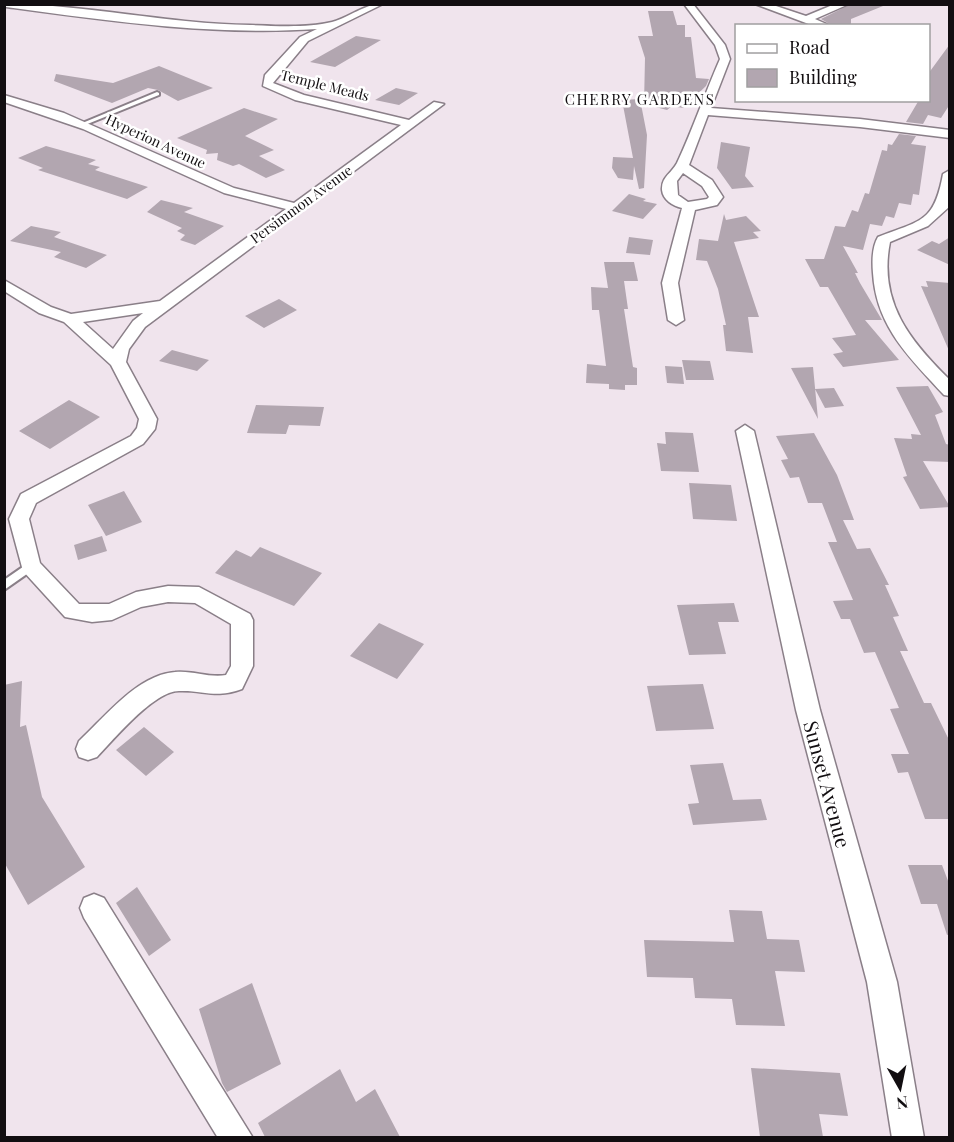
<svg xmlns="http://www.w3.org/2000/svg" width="954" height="1142" font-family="'Playfair Display',serif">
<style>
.building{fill:#b2a6b0}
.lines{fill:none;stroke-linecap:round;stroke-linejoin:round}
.service-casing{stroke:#8a7f88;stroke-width:4}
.minor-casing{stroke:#8a7f88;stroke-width:3}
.service{fill:#fff;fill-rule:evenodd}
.minor{fill:#fff;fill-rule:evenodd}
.labels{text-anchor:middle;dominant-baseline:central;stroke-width:5;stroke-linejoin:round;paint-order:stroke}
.far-street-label{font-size:14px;fill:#120e11;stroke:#fff}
.far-neighbourhood-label{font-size:15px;letter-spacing:1.5px;fill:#120e11;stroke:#fff}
.near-street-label{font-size:20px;fill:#120e11;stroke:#fff}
</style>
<rect width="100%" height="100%" fill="#f0e4ed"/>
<path class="building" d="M851 4H888L851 19V26H833L821 19Z
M648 11H673L677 25H685V37H691L696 78 709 79 706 86 683 108 672 106 667 110 644 104 645 58 638 36H653Z
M356 36 381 40 335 67 310 62Z
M950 44V104L941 118 928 115 923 124 906 122 919 100H928V74Z
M159 66 213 88 178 101 158 90 148 88 112 103 54 81 56 74 113 83Z
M396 88 418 93 399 105 375 100Z
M640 99 647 135 644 188 639 189 634 166 633 180 618 178 612 168 613 157 633 158 622 100Z
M244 108 278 119 245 136 274 150 259 156 285 170 266 178 239 164 233 166 217 160 218 153 206 154 207 150 177 138Z
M899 134 916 136 911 144 926 146 919 195 913 194 911 205 899 203 894 218 886 216 882 226 870 224 863 250 843 246 858 273H855L860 283 882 320H865L899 360 843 367 833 354 843 352 832 338 856 335 828 287H820L805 259H824L835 226 845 227 852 210 858 212 865 193 869 194 882 150 887 151 888 144 892 145Z
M721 142 750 147 745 176 754 187 732 189 717 168Z
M46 146 96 160 88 164 100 167 95 170 148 187 127 199 38 170 43 168 18 158Z
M629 194 646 199 643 201 657 204 643 219 612 211Z
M161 200 193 208 184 212 224 226 195 245 180 240 185 235 177 231 182 228 147 212Z
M724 214 726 220 746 216 761 231 753 232 759 238 734 242 759 317H748L753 353 726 351 723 325H726L718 289 707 261 696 260 699 239 718 241Z
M31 226 61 232 54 237 107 255 86 268 54 257 61 252 10 241Z
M629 237 653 240 650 255 626 253Z
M950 237V265L917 250 932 241 939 244Z
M604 262H634L638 281H624L628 309H624L633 367 637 368V385H625V390L609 389V384L586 383 587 364 606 366 599 310H592L591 287 608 288Z
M926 281 950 283V353L921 286 928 287Z
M279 299 297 310 264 328 245 316Z
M172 350 209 360 197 371 159 361Z
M682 360 710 361 714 380H686Z
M665 366 682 367 684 384 667 383Z
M813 367 818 419 791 368Z
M928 386 943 412 935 415 946 444 950 445V462L923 461 950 507 920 509 903 477 907 476 894 438 912 439 911 434 921 435 896 387Z
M834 388 844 406 825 408 815 389Z
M69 400 100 417 50 449 19 431Z
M256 405 324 407 320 426 289 425 286 434 247 433Z
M665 432 693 433 699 472 661 471 657 443 666 444Z
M814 433 837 475 854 520H843L857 549 870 548 889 585H885L899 616 893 617 908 651H900L924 703H931L950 742V819H925L908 772 898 773 891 754H909L890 709 899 708 875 652 864 653 850 619H841L833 601 853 600 828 542H837L822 503H808L799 477 790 478 781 460 788 459 776 436Z
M689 483 731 485 737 521 693 519Z
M124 491 142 522 106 536 88 505Z
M102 536 107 551 78 560 74 545Z
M260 547 322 573 294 606 215 573 236 550 251 557Z
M734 603 739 622H718L726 654 689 655 677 605Z
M379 623 424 644 397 679 350 656Z
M22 681 20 727 26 725 42 797 85 867 28 905 4 862V685Z
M703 684 714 729 656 731 647 686Z
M144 727 174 752 146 776 116 750Z
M723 763 733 800 761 799 767 820 693 825 688 804 699 803 690 765Z
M908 865H942L950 886V934L947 935 937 904H921Z
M137 887 171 940 149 956 116 903Z
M729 910 762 911 767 939 799 940 805 972 775 971 785 1026 736 1025 732 999 695 998 693 978 647 977 644 940 734 942Z
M252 983 281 1064 227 1092 222 1083 199 1009Z
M751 1068 840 1073 848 1116 819 1114 823 1137H760Z
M340 1069 356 1102 375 1089 400 1137H265L258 1123Z"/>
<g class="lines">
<g class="service-casing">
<path id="service" d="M157 92 159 93V95L85 125 80 124Z
M30 562 35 566 34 569 4 590V580Z"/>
</g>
<g class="minor-casing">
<path id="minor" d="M4 4C86 4 168 24 250 25 276 26 308 28 332 22 351 17 363 4 383 4L308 41 273 83 304 95 409 120 434 102 444 104 145 327 129 349 126 362 157 419 155 429 143 444 36 503 29 519 40 563 79 604H109L136 592 168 586 199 587 250 614 253 620V666L242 689C215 699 204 690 179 691 154 691 114 739 97 757L88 760 79 757 76 749 79 741C105 717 137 675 175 672 192 670 209 678 226 675L231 666V624L195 603 168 602 141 607 112 620 92 622 65 617 23 571 9 519 21 494 131 436 137 428 139 419 111 365 64 322 39 313 4 291V280L51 307 71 314 160 301 286 209 224 193 83 129 4 102V95L64 113 234 188 294 203 401 125 295 100 263 86 265 75 300 37 317 29C213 36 109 21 6 7ZM143 313 133 321 113 349 83 322Z
M684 4H693L725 45 730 59 711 108 860 119 950 130V138L860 127 708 115 689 165 712 180 723 197 717 205 695 210 678 283 684 320 676 325 668 320 662 283 682 208C673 206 663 200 662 190 661 177 672 173 677 163 693 129 705 93 720 59L715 45ZM683 173 702 186 709 197 707 199 688 202 678 195 677 181Z
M755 4H770L806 16 835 4H849L815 19 831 26H814Z
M950 170 949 207 928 226 890 242C878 302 910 341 950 380V396L944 395C910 358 876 327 873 273 872 261 872 247 878 237 921 220 934 223 943 174Z
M745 425 754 431 820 710 897 982 924 1138H892L867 982 796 710 736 431Z
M94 894 104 898 253 1138H218L84 918 80 908 84 898Z"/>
</g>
<use href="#service" class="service"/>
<use href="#minor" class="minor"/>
</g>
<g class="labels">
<g class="far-street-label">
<text transform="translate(325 85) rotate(14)">Temple Meads</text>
<text transform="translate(156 141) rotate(25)">Hyperion Avenue</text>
<text transform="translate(301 204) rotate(-36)">Persimmon Avenue</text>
</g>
<g class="far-neighbourhood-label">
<text x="640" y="99">CHERRY GARDENS</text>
</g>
<g class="near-street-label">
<text transform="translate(828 784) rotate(75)">Sunset Avenue</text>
</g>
</g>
<rect width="954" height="1142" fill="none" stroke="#120e11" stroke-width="12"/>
<rect x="735" y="24" width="195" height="78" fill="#ffffff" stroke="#a09fa0" stroke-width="1.5"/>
<rect x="747" y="44" width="30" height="9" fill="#ffffff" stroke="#a09fa0" stroke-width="1.5"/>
<text x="789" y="54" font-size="18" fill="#120e11">Road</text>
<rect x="747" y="69" width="30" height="18" fill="#b2a6b0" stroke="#a09fa0" stroke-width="1.5"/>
<text x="789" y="84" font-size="18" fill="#120e11">Building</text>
<g transform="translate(900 1088) rotate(171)" stroke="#ffffff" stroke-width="4.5" paint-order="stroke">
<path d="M0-4.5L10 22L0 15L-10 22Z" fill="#120e11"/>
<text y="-9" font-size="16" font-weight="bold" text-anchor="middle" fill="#120e11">N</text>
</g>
</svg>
